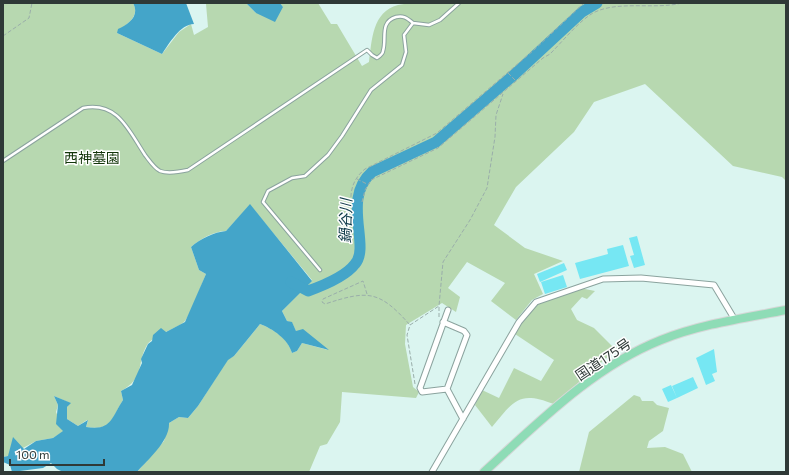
<svg xmlns="http://www.w3.org/2000/svg" width="789" height="475" font-family="Commissioner,'Noto Sans JP',sans-serif">
<style>
.green{fill:#b7d8b0}
.water{fill:#44a5c9}
.lines{fill:none;stroke-linecap:round;stroke-linejoin:round}
.river{stroke:#44a5c9;stroke-width:11}
.building{fill:#76e7f3}
.service-casing{stroke:#8ba39e;stroke-width:4.5}
.minor-casing{stroke:#8ba39e;stroke-width:7}
.trunk-casing{stroke:#d5d7d7;stroke-width:10}
.path{stroke:#9aaeaa;stroke-width:1;stroke-dasharray:4 2;stroke-linecap:butt}
.service{stroke:#fff;stroke-width:2.5}
.minor{stroke:#fff;stroke-width:5}
.trunk{stroke:#8edcb6;stroke-width:8}
.labels{text-anchor:middle;dominant-baseline:central;stroke-width:3;stroke-linejoin:round;paint-order:stroke}
.park-label{font-size:14px;fill:#13360a;stroke:#fff}
.street-label{font-size:14px;fill:#2f3937;stroke:#fff}
.water-label{font-size:15px;font-style:italic;fill:#0c3847;stroke:#fff}
</style>
<rect width="100%" height="100%" fill="#dbf5f0"/>
<path class="green" d="M3 3H133C141 18 125 24 117 33L162 54 179 32 191 24 194 35 208 27 206 4 209 3H246L256 13 283 7 280 3H318L331 24H337L362 66 369 62C372 40 372 12 398 5 406 3 415 4 423 3H786V181L782 177 733 166 645 84 594 102 574 132 516 187 494 225 525 248 563 261 534 274 543 294 532 300 516 320 491 301 505 283 467 262 448 288 460 297 456 312 442 303 406 325 405 344 413 387 419 392 416 398 342 392 340 422 327 444 320 446 309 472H137L164 441 169 423 179 417 188 418 198 406 228 359 234 356 260 324C273 329 288 338 292 353L297 351 302 343 328 350 296 331 292 323 287 321 282 311 312 280 250 205 226 231C214 231 200 239 191 247L199 270 206 274C202 283 190 317 184 322 176 329 152 336 147 345 136 364 146 377 121 391L123 400C111 419 113 431 86 427L88 421 87 420 78 426 67 419V407L70 403 54 396 58 405 56 412 64 431 53 438 36 441 8 456 3 457Z
M580 288 595 291 587 299 582 297 571 309 577 320 594 328 613 347H619L554 404C518 390 514 401 492 427L475 405 482 390 499 398 514 368 541 381 554 360 515 334 530 309 537 304Z
M634 395 640 397 642 401H653L657 405 669 408 663 431 649 441 647 448 665 447 683 454 692 472H579L589 432Z"/>
<path class="water" d="M133 3H186L194 24C180 24 169 44 162 54L117 33 118 29C129 24 140 16 133 3Z
M246 3H280L283 7 275 22 256 13Z
M250 204 312 281 282 311 287 321 292 322 296 331 303 329 329 350 302 343 297 351 292 353C288 339 273 329 260 324L234 356 228 360 198 406 188 418 179 417 169 423C170 441 148 459 137 472H63L57 469 51 463 43 468 12 472 10 465 3 462V457L8 456 13 437 24 449 36 441 53 438 63 431 56 424 58 405 54 396 71 403 67 407V419L78 426 88 420 86 427C112 431 111 418 123 400L121 391 132 385 142 363 141 359 148 344 152 341 153 335 161 328 166 332 185 322 206 274 199 270 191 247C200 239 214 232 226 231Z"/>
<g class="lines">
<path class="river" d="M291 282 308 291C322 286 346 276 355 264 371 246 341 199 372 172L436 142 515 74 582 12 597 3"/>
</g>
<path class="building" d="M637 236 645 265 634 268 630 256 634 255 629 238Z
M623 245 629 266 580 279 575 263 608 254 607 249Z
M564 263 567 270 540 282 537 274Z
M563 275 567 287 545 294 541 282Z
M714 349 717 372 712 374 715 381 706 385 696 358Z
M693 377 698 388 677 398 672 386Z
M671 385 677 398 668 402 662 389Z"/>
<g class="lines">
<g class="service-casing">
<path id="service" d="M3 161 83 108C118 101 129 131 145 155 149 160 154 168 160 171 168 174 179 172 188 170L367 50 372 55 377 58C380 56 383 54 383 51 387 39 379 22 396 17 403 15 407 18 413 23
M320 270 263 202 268 191 292 178 305 176 328 155 342 136 371 90 402 65 406 52 404 35 413 23 429 25 440 20 459 3"/>
</g>
<g class="minor-casing">
<path id="minor" d="M448 310 420 388 422 392 447 389 463 419
M443 322 464 331 467 335 447 389
M432 472 519 322 536 302 603 279 641 278 714 285 735 320"/>
</g>
<g class="trunk-casing">
<path id="trunk" d="M484 472C538 423 593 367 661 340 701 324 745 318 786 310"/>
</g>
<path class="path" d="M194 3V4
M3 36 29 18 32 3
M508 73 516 81
M357 179 367 184
M362 202 365 190 371 180 438 148 543 58 550 54C563 41 578 22 593 13 618 0 654 10 682 3
M351 203C350 189 354 178 365 169L437 133 534 50 584 3
M367 294 363 281 323 299 322 302 325 304C368 290 379 290 410 325
M439 307V318
M415 384 407 335 410 325 439 306 443 262 470 220 487 188 495 137 496 115 503 94"/>
<use href="#service" class="service"/>
<use href="#minor" class="minor"/>
<use href="#trunk" class="trunk"/>
</g>
<g class="labels">
<g class="park-label">
<text x="92" y="157">西神墓園</text>
</g>
<g class="street-label">
<text transform="translate(603 359) rotate(-34)">国道175号</text>
</g>
<g class="water-label">
<text transform="translate(345 221) rotate(-89)">鍋谷川</text>
</g>
</g>
<rect width="789" height="475" fill="none" stroke="#2f3937" stroke-width="8"/>
<path d="M10 459v6h94v-6" fill="none" stroke="#2f3937" stroke-width="2"/>
<text x="16" y="459" font-size="12" fill="#2f3937" stroke="#ffffff" stroke-width="3" paint-order="stroke">100 m</text>
</svg>
